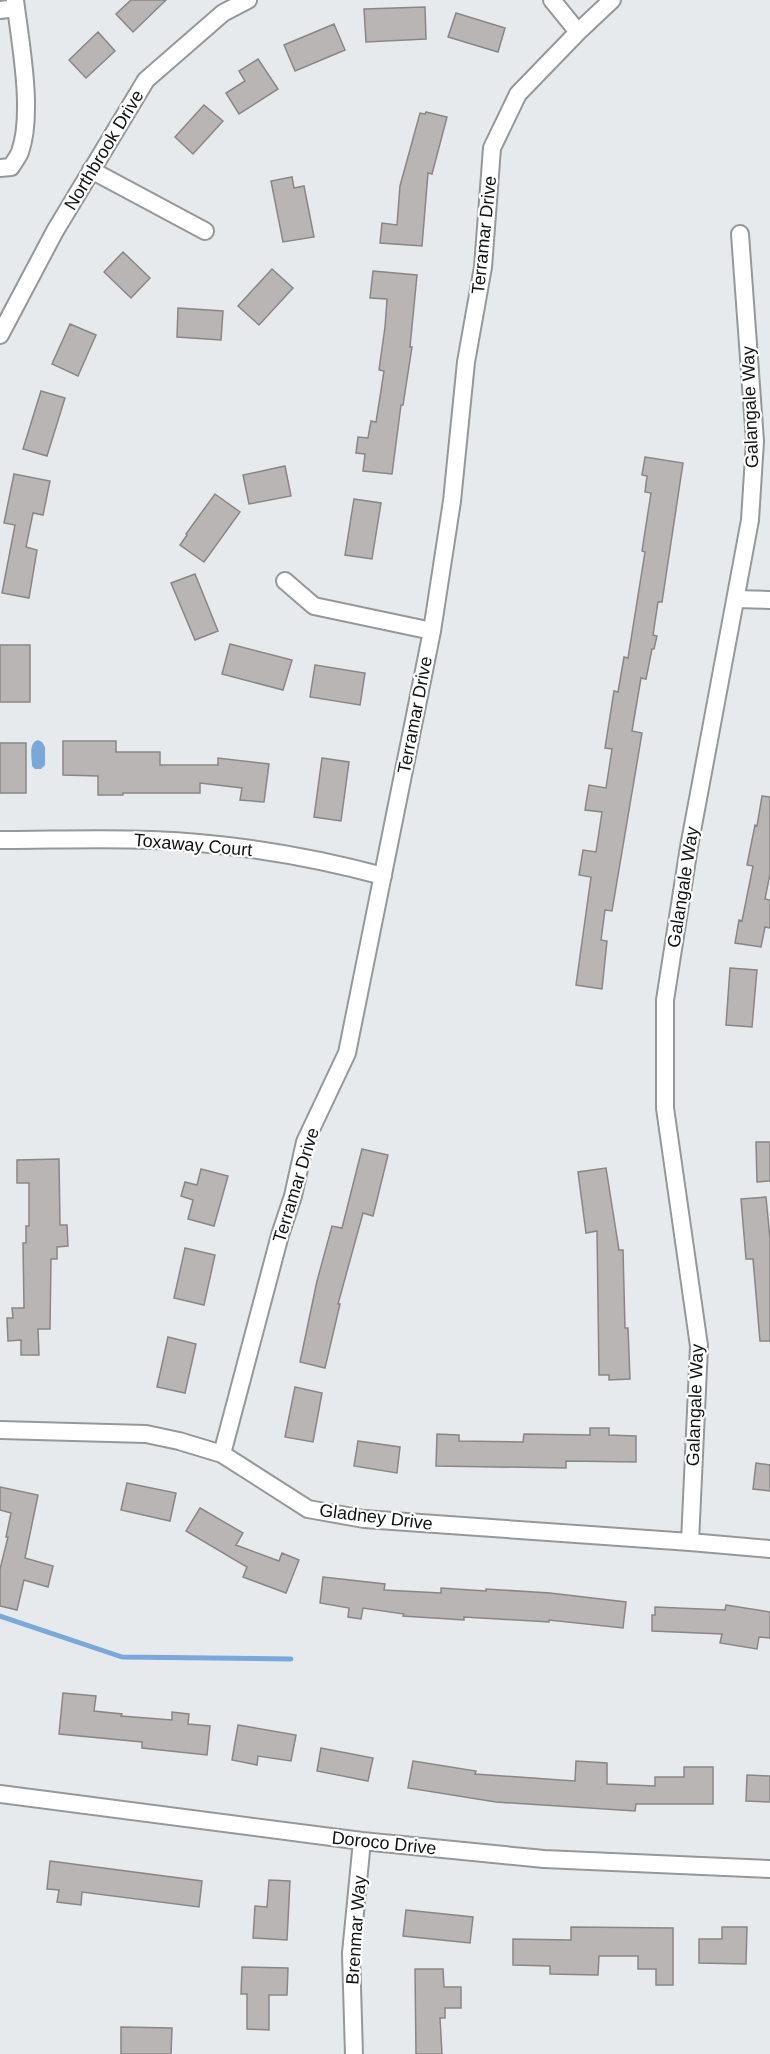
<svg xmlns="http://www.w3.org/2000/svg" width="770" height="2054" font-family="Helvetica,sans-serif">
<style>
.water{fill:#7ca7da}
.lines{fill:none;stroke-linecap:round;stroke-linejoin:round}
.stream{stroke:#7ca7da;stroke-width:5}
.building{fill:#b9b5b5;stroke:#8a8686;stroke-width:1.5}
.street-casing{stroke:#95989a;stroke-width:20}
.street{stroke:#fff;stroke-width:16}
.labels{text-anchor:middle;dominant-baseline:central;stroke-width:4.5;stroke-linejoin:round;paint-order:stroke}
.street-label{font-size:18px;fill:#111213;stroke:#fff}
</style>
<rect width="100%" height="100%" fill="#e7eaed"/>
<path class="water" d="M38 740 42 742 45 747V765L41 769H35L32 766C32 757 28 743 38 740Z"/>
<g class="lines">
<path class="stream" d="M0 1616 122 1657 291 1659"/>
</g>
<path class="building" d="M131 0H166L133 32 116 14Z
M425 7 426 39 366 42 364 9Z
M456 13 505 28 498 52 448 37Z
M334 24 345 50 295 71 284 45Z
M98 32 115 51 86 78 69 60Z
M258 59 278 89 239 114 226 93 245 81 239 71Z
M204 105 223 121 193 154 175 137Z
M426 112 447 117 432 174 428 173 422 246 380 243 382 223 397 225 400 186 420 113 425 114Z
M292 177 294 188 304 186 314 237 283 242 271 181Z
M123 252 150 278 131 298 104 272Z
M272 269 293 288 259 325 238 306Z
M373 271 417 275 410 347H412L403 405H401L392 474 363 471 365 454 356 453 358 437 368 438 371 421 376 422 384 371 379 370 385 327 387 299 370 298Z
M178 308 223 311 221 340 177 337Z
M70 324 96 335 78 376 52 364Z
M41 391 65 398 47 456 23 449Z
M645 457 683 463 662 602H658L653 635 657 636 654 649H652L646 679 641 678 632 731 642 733 612 911 605 910 601 940 607 941 602 989 576 985 591 877 579 875 583 850 596 852 602 812 585 810 589 785 606 788 612 749 605 748 614 691 618 692 624 657 628 658 645 552 642 551 651 493 645 492 647 476 642 475Z
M285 466 291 496 249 504 243 475Z
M14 474 50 481 43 515 33 513 26 547 37 550 29 598 2 593 15 525 4 523Z
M215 494 240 512 204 562 180 545 187 535 186 534Z
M354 499 381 503 372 559 345 555Z
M195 574 218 631 195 640 171 583Z
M230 644 292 660 283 690 222 674Z
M0 645H30V702H0Z
M315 665 365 673 360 705 310 697Z
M63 741H116V752H160V765H218V758L269 764 264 802 240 800 242 788 200 783V793H123V795H98V776L63 775Z
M0 743H26V793H0Z
M322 758 349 762 341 821 314 817Z
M762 796 770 797V874L765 899 770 900V928L765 927 761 947 735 943 739 920 742 921 753 866 747 865 755 825 757 826Z
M730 968 757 970 752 1027 726 1025Z
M756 1142H770V1181L757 1182Z
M362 1149 388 1155 373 1216 363 1213 338 1304H340L325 1368 300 1362 317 1281 332 1226 342 1228Z
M59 1159 60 1225H67L68 1246 57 1247V1259H51L50 1329H38L39 1355H21V1340L8 1341 7 1318H13L12 1308H24L23 1243H26V1226H29V1183H17V1160Z
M606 1168 619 1250H623L625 1328H628L630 1379 609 1380V1375H599L597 1231 586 1233 578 1172Z
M201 1169 228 1176 214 1226 188 1219 193 1200 181 1196 185 1182 197 1185Z
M766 1197 770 1239V1341H760L753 1259H746L741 1199Z
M185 1248 215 1255 204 1305 174 1298Z
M168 1337 196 1344 185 1393 157 1387Z
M295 1387 322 1393 313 1442 285 1437Z
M590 1428H609V1435L636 1436V1462L566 1461V1468L436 1466 437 1434 459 1435V1441L523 1442 524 1434 590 1435Z
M358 1441 400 1447 397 1473 354 1466Z
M756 1463 770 1465V1491L753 1489Z
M127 1483 176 1493 170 1521 121 1510Z
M0 1487 38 1495 25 1558 53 1566 48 1587 24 1580 17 1610 0 1606V1569L8 1537H6L11 1513 0 1510Z
M200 1508 243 1533 236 1545 279 1561 282 1553 299 1560 286 1593 243 1577 247 1567 186 1531Z
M323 1577 385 1584 384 1590 441 1593V1588L486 1591V1589L550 1593 626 1602 623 1628 549 1620V1622L464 1617V1620L403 1616 404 1614 363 1608 361 1619 348 1617 349 1608 320 1603Z
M726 1605 770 1612V1638L759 1637 757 1649 720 1643 722 1634 652 1631V1615H655V1607L725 1610Z
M63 1693 96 1696 94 1711 122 1714 121 1716 172 1720V1712L189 1714 188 1724 210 1726 207 1755 142 1748V1742L59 1734Z
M238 1725 296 1735 291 1761 258 1756 257 1765 232 1760Z
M321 1748 373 1758 368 1781 317 1771Z
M413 1761 476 1771 475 1774 575 1781 576 1761 607 1763V1784L655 1786V1777H684V1767H713V1804H636L635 1811 496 1802 408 1788Z
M747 1775 770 1776V1802L746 1801Z
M50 1861 202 1881 199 1907 82 1892 81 1905 57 1902 59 1890 47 1889Z
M269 1880 290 1881 287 1940 253 1938 255 1906 267 1907Z
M406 1910 473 1917 470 1943 403 1936Z
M571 1927 673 1928V1985H656V1969H638V1956H599L598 1975 550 1974V1966L513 1965V1939L571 1940Z
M722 1927H747L746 1964 699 1963V1939H722Z
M242 1967 288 1968 287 1995H269V2030L247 2029V1994H241Z
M415 1969H443L444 1987H461V2008H445V2018H440L442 2054H416Z
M121 2027 172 2028 171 2054H121Z"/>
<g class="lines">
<g class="street-casing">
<path id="street" d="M552 0 578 32
M0 10 16 8
M0 168 11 167C14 162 18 157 20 152 34 113 20 41 15 0
M91 170 205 231
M0 335 55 231 146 80 223 13 248 0
M285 581 314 606 432 631
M736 599 770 600
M0 840C51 840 101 838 152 840 229 843 309 856 383 876
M0 1430 146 1434 179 1441 222 1454 308 1509 364 1519 690 1542 770 1549
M222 1454 280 1235 293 1196 305 1142 347 1053 432 631 452 501 466 362 483 267 492 148 518 94 578 32 612 0
M690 1542 699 1346 665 1108V1000L689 847 750 520 755 441 740 234
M0 1794 362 1841 544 1859 770 1869
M354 2054 351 1953 362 1841"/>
</g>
<use href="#street" class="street"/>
</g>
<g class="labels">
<g class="street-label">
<text transform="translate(104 150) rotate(-59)">Northbrook Drive</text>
<text transform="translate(484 235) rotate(-84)">Terramar Drive</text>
<text transform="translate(750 407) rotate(-92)">Galangale Way</text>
<text transform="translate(415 715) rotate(-79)">Terramar Drive</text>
<text transform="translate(193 845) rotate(5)">Toxaway Court</text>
<text transform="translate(683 887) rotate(-81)">Galangale Way</text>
<text transform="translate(296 1185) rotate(-73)">Terramar Drive</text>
<text transform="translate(695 1405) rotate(-88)">Galangale Way</text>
<text transform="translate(376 1517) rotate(7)">Gladney Drive</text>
<text transform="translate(384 1843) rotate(6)">Doroco Drive</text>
<text transform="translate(356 1930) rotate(-86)">Brenmar Way</text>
</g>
</g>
</svg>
